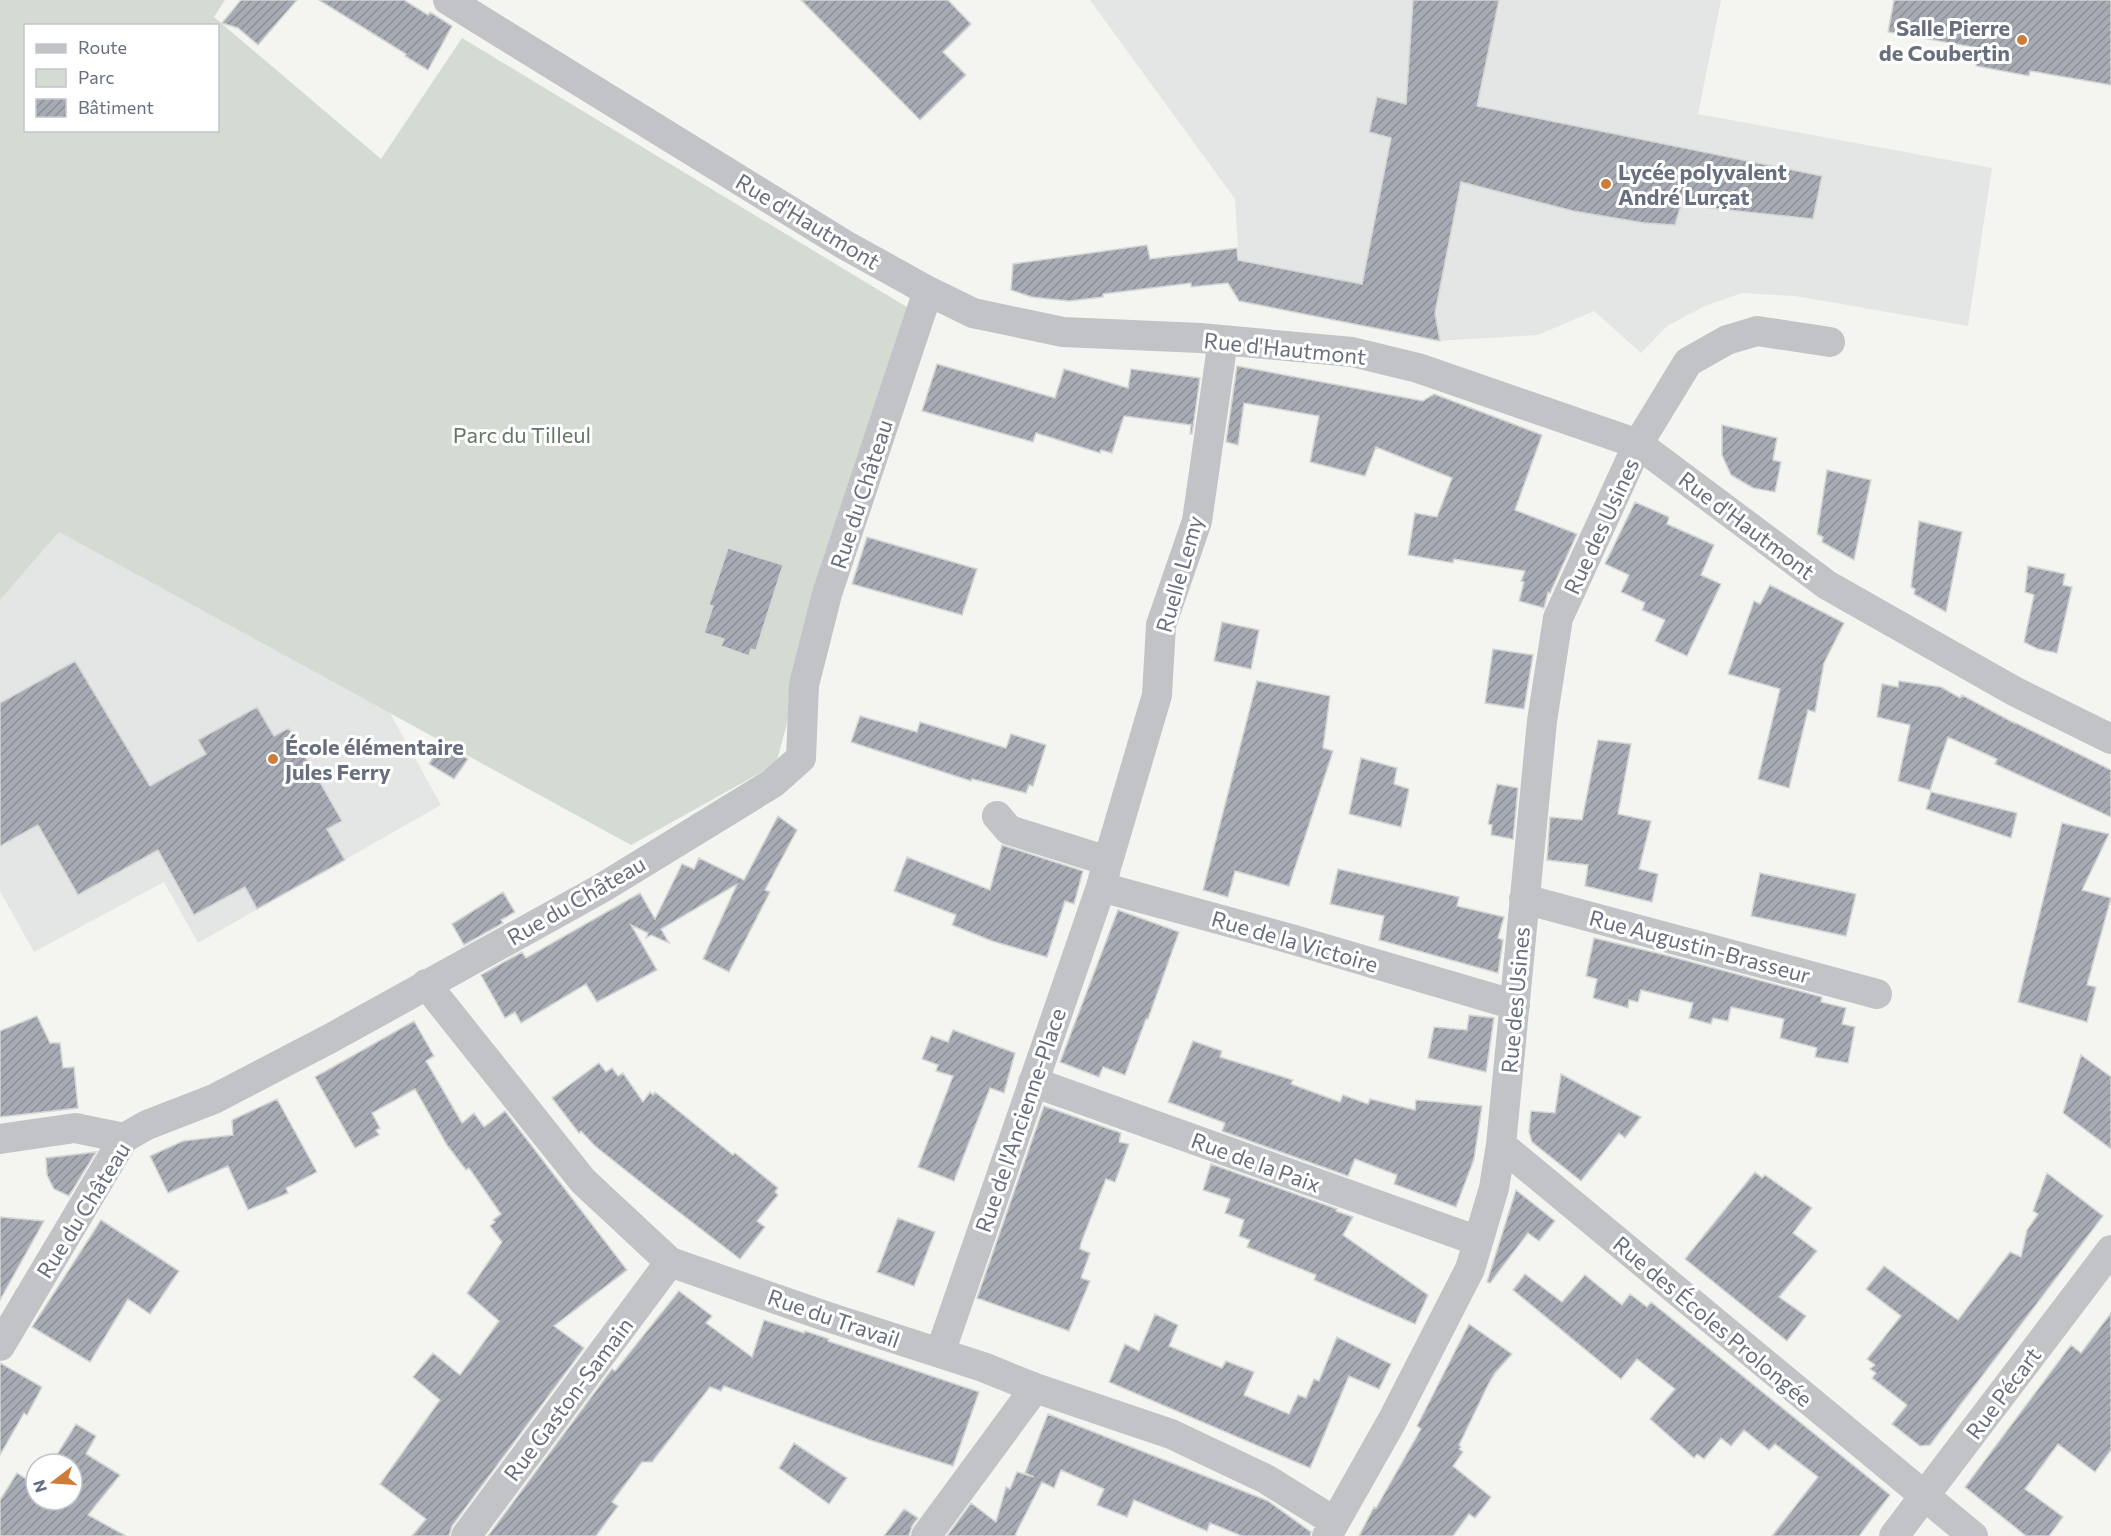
<svg xmlns="http://www.w3.org/2000/svg" width="2111" height="1536" font-family="Commissioner,sans-serif">
<style>
.built{fill:#e4e5e5}
.green{fill:#d4dbd3;fill-rule:evenodd}
.building{fill:url(#building-hatch);stroke:#d5d6d4;stroke-width:1.5}
.lines{fill:none;stroke-linecap:round;stroke-linejoin:round}
.minor{stroke:#c1c3c6;stroke-width:30}
.poi-dot{fill:#cd7c39;stroke:#fff;stroke-width:2}
.labels{text-anchor:middle;dominant-baseline:central;stroke-width:6;stroke-linejoin:round;paint-order:stroke}
.poi-label{font-size:22px;font-weight:bold;fill:#676f7f;stroke:#fff;text-anchor:start}
.street-label{font-size:22px;fill:#676f7f;stroke:#fff}
.park-label{font-size:22px;fill:#657765;stroke:#fff}
</style>
<defs>
<pattern id="building-hatch" width="6" height="6" patternUnits="userSpaceOnUse" patternTransform="scale(1.5)"><rect width="6" height="6" fill="#a7abb3"/><path d="M-1 1l2-2M0 6l6-6M5 7l2-2" fill="none" stroke="#8c8f97"/></pattern>
</defs>
<rect width="100%" height="100%" fill="#f4f4f1"/>
<path class="built" d="M1090 0H1721L1698 114 1992 168 1968 326 1795 296 1742 293 1705 306 1667 326 1641 353 1594 311 1538 335 1436 341 1239 301 1233 292 1240 281 1235 199Z
M59 532 390 713 441 805 198 943 164 882 34 952 0 891V600Z"/>
<path class="green" d="M0 0H225L214 17 381 159 462 38 910 309 828 571 776 764 631 845 59 532 0 600ZM26 26H218V130H26Z"/>
<path class="building" d="M241 0H297L258 45 238 28 222 23Z
M319 0H404L428 15 430 12 452 26 428 70 405 56 406 54Z
M801 0H948L971 24 943 52 966 75 920 120Z
M1413 0H1499L1477 106 1822 176 1813 219 1681 205 1675 225 1644 223 1573 211 1461 182 1435 313 1440 341 1239 301 1228 283 1191 287V283L1103 294V297L1069 301 1032 297 1011 290 1013 264 1147 245 1150 259 1237 248 1238 260 1362 284 1391 138 1369 132 1377 97 1406 104Z
M1894 0H2111V85L2030 71 2029 76 1976 66 1979 48 1888 32Z
M937 364 1055 398 1064 369 1128 388 1131 369 1200 378 1192 434H1190L1191 425 1124 416 1112 453 1101 450 1100 453 1036 433 1033 442 922 411Z
M1237 366 1423 401 1434 394 1542 435 1515 510 1577 534 1550 593 1548 592 1544 608 1519 601 1524 582 1521 581 1525 571 1454 559 1453 563 1408 555 1415 513 1437 517 1452 478 1376 447 1365 476 1310 462 1319 416 1244 403 1238 445 1226 442Z
M1722 425 1777 438 1773 460 1781 462 1775 492 1753 488 1731 475 1722 455Z
M1827 470 1871 480 1854 560 1822 542 1823 537 1817 534Z
M1635 502 1669 517 1667 524 1714 545 1701 575 1721 584 1687 656 1655 641 1665 620 1642 610 1645 603 1621 592 1629 575 1605 564Z
M1919 521 1962 532 1946 612 1914 594 1915 589 1911 587Z
M867 537 977 569 962 615 852 584Z
M728 548 783 565 756 650 751 649 749 656 721 646 724 639 704 633 713 606 709 605Z
M2028 566 2065 574 2063 585 2072 587 2057 653 2038 649 2024 642 2034 595 2025 592Z
M1770 585 1844 623 1824 663 1815 712 1808 710 1789 788 1758 779 1780 689 1728 674 1754 601 1760 604Z
M1222 622 1259 630 1251 669 1214 661Z
M1493 649 1533 655 1524 709 1485 703Z
M75 661 150 786 206 754 198 740 257 707 274 736 289 728 342 821 327 829 345 860 257 909 245 887 194 915 158 850 78 895 38 825 0 846V703Z
M1257 681 1330 696 1323 748 1333 751 1289 886 1235 871 1228 897 1203 890Z
M1899 681 1941 687 1960 698 1962 695 2014 723V722L2111 770V817L1995 764 1997 759 1948 737 1930 790 1898 781 1910 725 1877 717 1882 684 1898 687Z
M860 716 917 732 920 722 1006 748 1011 734 1046 745 1033 786 1029 785 1026 793 972 779 971 781 851 742Z
M1598 740 1631 744 1618 814 1651 821 1639 869 1658 874 1652 902 1585 886 1588 865 1547 860 1550 817 1582 820Z
M442 743 468 759 454 779 429 764Z
M1361 758 1397 768 1394 784 1409 789 1401 827 1349 814Z
M1497 784 1518 788 1513 839 1491 835 1492 825 1488 824Z
M1931 792 2017 813 2011 838 1926 809Z
M778 816 797 830 765 890 770 892 729 972 703 959 737 884 661 929 669 943 651 935 646 938 648 933 631 925 657 970 597 1002 586 984 521 1023 515 1012 505 1018 481 975 522 952 526 958 640 893 655 919 682 864 694 869 699 858 744 880Z
M2062 823 2109 834 2082 890 2111 898 2087 985 2096 987 2087 1022 2018 1002Z
M1002 845 1083 871 1074 904 1065 901 1047 957 992 941 952 925 956 915 894 891 907 857 990 890Z
M1338 869 1459 897 1457 906 1504 917 1498 938 1503 940 1498 973 1379 940 1384 916 1330 904Z
M1760 873 1856 894 1846 936 1751 916Z
M503 892 515 912 501 920 503 923 464 945 452 924Z
M1118 910 1179 932 1148 1019H1146L1125 1075 1103 1067 1099 1077 1060 1062Z
M1594 938 1665 955 1822 997 1821 1002 1846 1008 1842 1024 1855 1027 1848 1063 1815 1057 1817 1048 1780 1038 1784 1019 1731 1007 1728 1021 1713 1018 1711 1024 1689 1018 1693 1003 1641 990 1638 1002 1629 1000 1628 1008 1593 998 1597 979 1586 976Z
M1469 1015 1494 1018 1486 1072 1428 1058 1434 1027 1467 1030Z
M37 1016 50 1043H60L63 1068 74 1067 78 1108 0 1117V1031Z
M414 1021 434 1056 426 1061 462 1123 474 1113 484 1127 505 1111 627 1270 554 1326 584 1348 452 1526 449 1536H412L426 1519 380 1484 440 1400 413 1377 433 1353 460 1375 499 1321 467 1293 502 1242 490 1226 495 1222 493 1220 501 1214 469 1168 466 1170 447 1145 415 1089 372 1113 380 1128 376 1130 379 1135 355 1148 315 1077Z
M953 1030 1015 1053 1004 1093 990 1088 954 1181 918 1167 953 1076 936 1071 938 1065 922 1059 931 1036 948 1042Z
M1193 1041 1222 1051 1220 1057 1293 1080 1291 1084 1340 1102 1343 1095 1368 1104 1370 1099 1415 1110 1416 1100 1482 1106 1474 1159 1456 1207 1394 1184 1397 1175 1355 1159 1348 1176 1222 1131 1225 1123 1168 1102Z
M2081 1055 2111 1077V1149L2063 1113Z
M599 1063 606 1072 612 1068 618 1076 623 1073 643 1102 650 1092 653 1095 655 1092 733 1155 735 1153 778 1188 775 1192 778 1195 757 1221 765 1227 740 1259 658 1196 595 1146 581 1131 579 1133 552 1098Z
M1561 1074 1641 1117 1625 1138 1619 1133 1581 1181 1532 1142 1529 1132 1531 1111 1555 1113Z
M277 1099 317 1172 286 1188 288 1193 248 1210 228 1166 168 1193 150 1156 183 1141 233 1135 232 1120Z
M1044 1106 1121 1133 1119 1142 1129 1144 1115 1182 1106 1179 1081 1243 1080 1249 1090 1253 1081 1278 1090 1281 1069 1331 977 1298Z
M96 1152 69 1196 54 1189 47 1175 46 1158Z
M1211 1164 1337 1209 1336 1211 1353 1217 1343 1235 1428 1295 1415 1324 1314 1280 1316 1275 1247 1247 1250 1240 1239 1236 1244 1220 1225 1213 1230 1199 1203 1190Z
M1755 1172 1762 1178 1765 1175 1812 1208 1793 1233 1817 1251 1779 1297 1806 1316 1787 1341 1685 1259Z
M2047 1173 2103 1216 1930 1445 1920 1446 1892 1424 1907 1405 1872 1378 1876 1373 1870 1369 1875 1365 1867 1359 1901 1316 1866 1289 1884 1266 1958 1320 2010 1252 2021 1257 2027 1230 2038 1214 2033 1211Z
M1516 1190 1555 1221 1539 1241 1528 1233 1490 1283 1487 1282Z
M0 1217 44 1221 0 1300Z
M898 1218 935 1232 914 1286 877 1272Z
M101 1220 179 1271 150 1314 128 1299 90 1362 32 1327Z
M1525 1274 1562 1302 1585 1275 1622 1305 1630 1294 1647 1307 1651 1302 1890 1495 1859 1536H1772L1818 1477 1775 1444 1769 1450 1744 1430 1731 1446 1721 1438 1704 1459 1697 1454 1694 1458 1650 1419 1675 1389 1637 1359 1621 1379 1513 1290Z
M679 1291 712 1316 706 1323 752 1357 764 1320 804 1333 805 1331 829 1339 828 1341 979 1392 953 1466 870 1440 724 1386 721 1391 710 1387 652 1462H642L612 1502 618 1506 596 1536H488L612 1369 615 1371Z
M2111 1313V1450L2095 1472 2058 1444 2025 1489 2063 1517 2049 1536H2026L1965 1487 2071 1345 2081 1353Z
M1155 1314 1178 1325 1169 1346 1222 1368 1226 1361 1254 1372 1244 1395 1289 1414 1298 1395 1306 1398 1314 1379 1319 1381 1337 1337 1391 1364 1379 1389 1349 1376 1310 1468 1109 1382 1125 1344 1139 1351Z
M1469 1324 1512 1354 1495 1373 1489 1383 1459 1445 1461 1447 1459 1449 1463 1452 1453 1466 1491 1497 1475 1518 1469 1514 1453 1536H1359L1374 1507 1376 1508 1421 1429 1417 1426Z
M0 1363 42 1387 27 1415 24 1413 0 1455Z
M1048 1414 1268 1501 1311 1532 1310 1536H1242L1210 1523 1207 1531 1134 1500 1127 1517 1097 1505 1104 1489 1061 1470 1054 1488 1042 1482 1015 1535 1016 1536H947L971 1503 996 1522 1006 1487 1010 1489 1017 1472 1034 1477 1025 1473Z
M76 1424 96 1436 86 1454 120 1475 88 1515 126 1536H0V1500L17 1473 36 1485V1500H72V1464H51Z
M794 1443 847 1478 829 1504 779 1468Z
M904 1509 918 1518 912 1526 909 1536H884Z"/>
<g class="lines">
<path class="minor" d="M448 0 845 245 928 291 973 313 1063 332 1200 338 1352 352 1418 368 1638 444 1827 585 2014 691 2111 739
M997 816 1009 830 1108 861 1157 695 1161 625 1197 521 1223 340
M1106 868 1101 887 1291 939 1515 1005
M1524 899 1877 994
M426 984 583 1181 670 1262 825 1316 983 1367 1035 1388 1171 1434 1266 1479 1335 1522
M1033 1082 1478 1241
M0 1139 75 1128 124 1138
M1501 1145 1973 1536
M0 1346 124 1138 147 1125 214 1099 331 1038 602 888 773 783 801 758 804 685 827 594 928 291
M940 1353 1101 887
M466 1536 670 1262
M926 1536 1035 1388
M1327 1536 1392 1421 1470 1269 1494 1188 1501 1145 1542 721 1558 618 1638 444 1688 362 1727 340 1757 331 1830 342
M1894 1536 2111 1250"/>
</g>
<g class="poi-dot">
<circle cx="2022" cy="40" r="6"/>
<circle cx="1606" cy="184" r="6"/>
<circle cx="273" cy="759" r="6"/>
</g>
<g class="labels">
<g class="poi-label">
<text x="2010" y="27" text-anchor="end">Salle Pierre<tspan x="2010" dy="25">de Coubertin</tspan></text>
<text x="1618" y="171">Lycée polyvalent<tspan x="1618" dy="25">André Lurçat</tspan></text>
<text x="285" y="746">École élémentaire<tspan x="285" dy="25">Jules Ferry</tspan></text>
</g>
<g class="street-label">
<text transform="translate(808 221) rotate(31)">Rue d'Hautmont</text>
<text transform="translate(1285 348) rotate(6)">Rue d'Hautmont</text>
<text transform="translate(861 494) rotate(-72)">Rue du Château</text>
<text transform="translate(1747 525) rotate(37)">Rue d'Hautmont</text>
<text transform="translate(1601 526) rotate(-65)">Rue des Usines</text>
<text transform="translate(1179 574) rotate(-74)">Ruelle Lemy</text>
<text transform="translate(576 900) rotate(-30)">Rue du Château</text>
<text transform="translate(1295 941) rotate(16)">Rue de la Victoire</text>
<text transform="translate(1700 946) rotate(15)">Rue Augustin-Brasseur</text>
<text transform="translate(1515 1000) rotate(-85)">Rue des Usines</text>
<text transform="translate(1020 1120) rotate(-71)">Rue de l'Ancienne-Place</text>
<text transform="translate(1256 1162) rotate(20)">Rue de la Paix</text>
<text transform="translate(83 1210) rotate(-58)">Rue du Château</text>
<text transform="translate(834 1318) rotate(19)">Rue du Travail</text>
<text transform="translate(1713 1321) rotate(40)">Rue des Écoles Prolongée</text>
<text transform="translate(2003 1393) rotate(-53)">Rue Pécart</text>
<text transform="translate(568 1399) rotate(-53)">Rue Gaston-Samain</text>
</g>
<g class="park-label">
<text x="522" y="434">Parc du Tilleul</text>
</g>
</g>
<rect x="24" y="24" width="195" height="108" fill="#ffffff" stroke="#c2c5cc" stroke-width="1.5"/>
<rect x="36" y="44" width="30" height="9" fill="#c1c3c6" stroke="#c2c5cc" stroke-width="1.5"/>
<text x="78" y="54" font-size="18" fill="#676f7f">Route</text>
<rect x="36" y="69" width="30" height="18" fill="#d4dbd3" stroke="#c2c5cc" stroke-width="1.5"/>
<text x="78" y="84" font-size="18" fill="#676f7f">Parc</text>
<rect x="36" y="99" width="30" height="18" fill="url(#building-hatch)" stroke="#c2c5cc" stroke-width="1.5"/>
<text x="78" y="114" font-size="18" fill="#676f7f">Bâtiment</text>
<g transform="translate(54 1482) rotate(253)"><circle r="28" fill="#ffffff" stroke="#c2c5cc" stroke-width="1.5"/>
<path d="M0-4.5L10 22L0 15L-10 22Z" fill="#cd7c39"/>
<text y="-9" font-size="16" font-weight="bold" text-anchor="middle" fill="#676f7f">N</text>
</g>
</svg>
